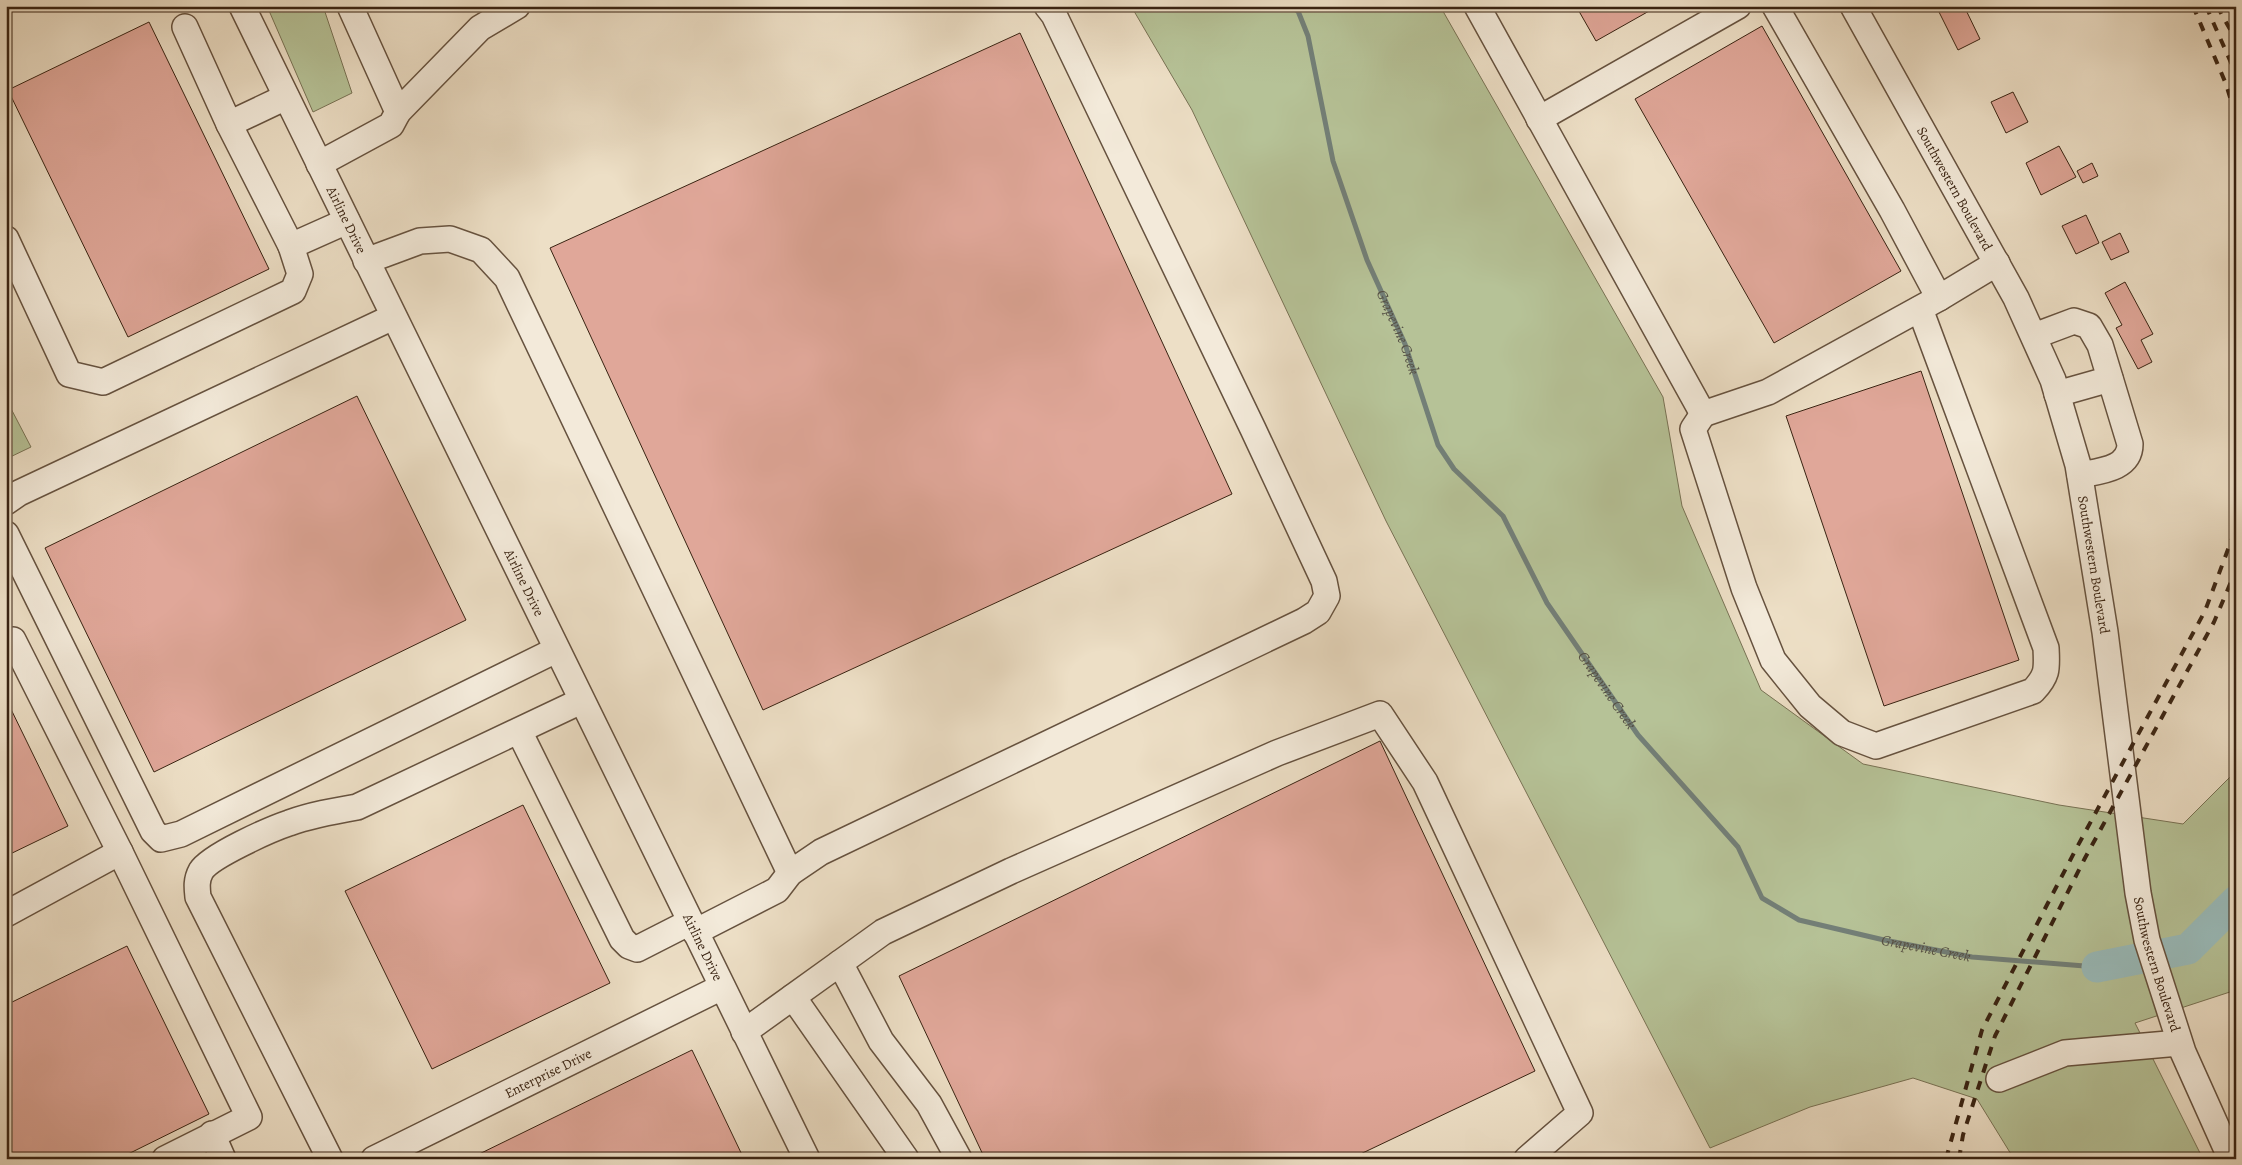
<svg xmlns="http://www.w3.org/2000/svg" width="2242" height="1165" font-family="Alegreya,serif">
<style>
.green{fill:#b6c297;stroke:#787254}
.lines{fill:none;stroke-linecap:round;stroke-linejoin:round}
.stream{stroke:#737f77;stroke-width:5}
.river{stroke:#9abcbb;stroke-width:31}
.building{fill:#e0a799;stroke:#392312}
.minor-casing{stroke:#66523f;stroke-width:28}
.minor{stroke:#f3eada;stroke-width:25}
.rail{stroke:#392312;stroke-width:4;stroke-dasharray:9 9;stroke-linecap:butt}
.labels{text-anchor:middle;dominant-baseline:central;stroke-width:4;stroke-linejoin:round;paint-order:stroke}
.street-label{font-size:14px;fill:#392312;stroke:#f3eada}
.water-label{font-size:15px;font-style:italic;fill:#565145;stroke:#f3eada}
</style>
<rect width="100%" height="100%" fill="#eddfc6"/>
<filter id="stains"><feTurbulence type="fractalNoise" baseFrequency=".004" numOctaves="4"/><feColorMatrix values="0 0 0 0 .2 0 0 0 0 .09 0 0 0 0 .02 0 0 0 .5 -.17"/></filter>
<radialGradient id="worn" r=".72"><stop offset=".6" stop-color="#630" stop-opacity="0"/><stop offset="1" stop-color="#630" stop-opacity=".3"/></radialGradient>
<path class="green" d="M267 6H323L352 93 313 112Z
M1131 6H1440L1663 397 1682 506 1761 690 1863 764 2059 805 2183 824 2231 776 2236 766V990L2135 1023 2203 1159H2014L1977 1099 1913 1078 1810 1107 1710 1148 1386 521 1192 110Z
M6 399 31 447 6 459Z"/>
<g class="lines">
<path class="stream" id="s1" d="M1289 6 1298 11 1308 36 1333 161 1367 260 1405 344 1438 445 1454 469 1503 516 1547 603 1638 735 1738 847 1762 898 1799 920 1884 940 1972 957 2097 967"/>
<path class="river" d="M2097 967 2188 949 2236 901"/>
</g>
<path class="building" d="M1576 6H1658L1596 41Z
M1936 6H1964L1980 39 1958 50Z
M149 22 269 269 128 337 8 90Z
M1762 26 1901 271 1774 343 1635 99Z
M1020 33 1232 494 763 710 550 248Z
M2013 92 2028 122 2006 133 1991 102Z
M2059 146 2076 177 2041 195 2026 163Z
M2092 163 2098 176 2083 183 2077 171Z
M2086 215 2099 243 2076 254 2062 226Z
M2120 233 2129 252 2111 260 2102 242Z
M2125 282 2153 334 2141 340 2152 362 2138 369 2116 328 2122 325 2105 293Z
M1921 371 2019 660 1884 706 1786 416Z
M357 396 466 620 154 772 45 548Z
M6 699 68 826 6 856Z
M1380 741 1535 1071 1350 1159H985L899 976Z
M523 805 610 983 432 1069 345 891Z
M127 946 209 1114 118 1159H6V1005Z
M692 1050 744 1159H469Z"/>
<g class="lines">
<g class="minor-casing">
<g id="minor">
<path id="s2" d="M242 6 807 1159"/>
<path d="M350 6 398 112"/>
<path d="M1477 6 1703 414 1768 392 1939 298 1892 210 1775 6"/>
<path id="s3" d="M1853 6 2016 298 2053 380 2078 465 2105 632 2138 893 2147 940 2183 1052 2231 1159"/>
<path d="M185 27 229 124"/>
<path d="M286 97 229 124 291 246 347 221"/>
<path d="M1539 119 1738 6"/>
<path d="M319 164 391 125 398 112 480 28 517 6"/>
<path d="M6 239 69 374 103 382 293 291 300 274 291 246"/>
<path d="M366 261 420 241 450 239 481 250 507 278 790 873"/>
<path d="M1939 298 1997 263"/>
<path d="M2034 336 2074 321 2089 326 2100 345 2130 444C2130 469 2100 471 2080 475"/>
<path d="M2057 394 2110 379"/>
<path d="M1703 414 1693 429 1744 588 1773 660 1810 706 1842 733 1876 746 2033 691C2048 675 2047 669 2046 648L1920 309"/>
<path d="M6 502 19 493 393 317"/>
<path d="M6 534 153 831 161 839 181 834 556 650"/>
<path d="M6 643 13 640 120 852 249 1117 165 1159"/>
<path d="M519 731 622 939 629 946 637 949 690 922"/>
<path d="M6 914 120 852"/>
<path d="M695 932 777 890 790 873 821 852 1304 621 1318 612 1327 596 1324 581 1253 429 1054 15 1047 6"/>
<path d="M840 963 883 932 1011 871 1277 753 1380 714 1425 782 1580 1113 1527 1159"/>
<path d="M793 997 906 1159"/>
<path d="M744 1032 840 963 881 1041 929 1104 959 1159"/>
<path d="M1999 1079 2065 1053 2179 1043"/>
<path d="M212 1134 223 1159"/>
<path d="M330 1159 198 897C197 888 196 880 201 871 210 856 271 829 289 823 311 815 334 811 357 807L581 701"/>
<path id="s4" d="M374 1159 722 987"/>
</g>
</g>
<use href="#minor" class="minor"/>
<path class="rail" d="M2193 6 2226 84 2236 117
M2206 6 2236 74
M2217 6 2236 40
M1946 1159 1982 1030 2076 849 2205 611 2236 528
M1959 1159 1963 1135 1995 1036 2085 858 2214 622 2236 570"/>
</g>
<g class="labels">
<g class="street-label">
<text stroke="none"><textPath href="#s3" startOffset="209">Southwestern Boulevard</textPath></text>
<text stroke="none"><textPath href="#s2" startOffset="238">Airline Drive</textPath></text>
<text stroke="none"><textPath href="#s3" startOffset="614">Southwestern Boulevard</textPath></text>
<text stroke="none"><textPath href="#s2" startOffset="642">Airline Drive</textPath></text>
<text stroke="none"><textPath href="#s2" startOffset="1048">Airline Drive</textPath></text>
<text stroke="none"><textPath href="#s3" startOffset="1019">Southwestern Boulevard</textPath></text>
<text stroke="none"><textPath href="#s4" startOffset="194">Enterprise Drive</textPath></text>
</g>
<g class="water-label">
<text stroke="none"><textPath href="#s1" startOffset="348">Grapevine Creek</textPath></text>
<text stroke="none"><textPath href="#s1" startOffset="768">Grapevine Creek</textPath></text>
<text stroke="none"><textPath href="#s1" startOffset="1202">Grapevine Creek</textPath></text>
</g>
</g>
<rect width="2242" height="1165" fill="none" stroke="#eddfc6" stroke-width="25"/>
<rect x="8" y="8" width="2227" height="1150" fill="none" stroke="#392312" stroke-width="2.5"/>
<rect x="12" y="12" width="2217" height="1140" fill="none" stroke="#392312"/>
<rect width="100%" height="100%" filter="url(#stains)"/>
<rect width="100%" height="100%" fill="url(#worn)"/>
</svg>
